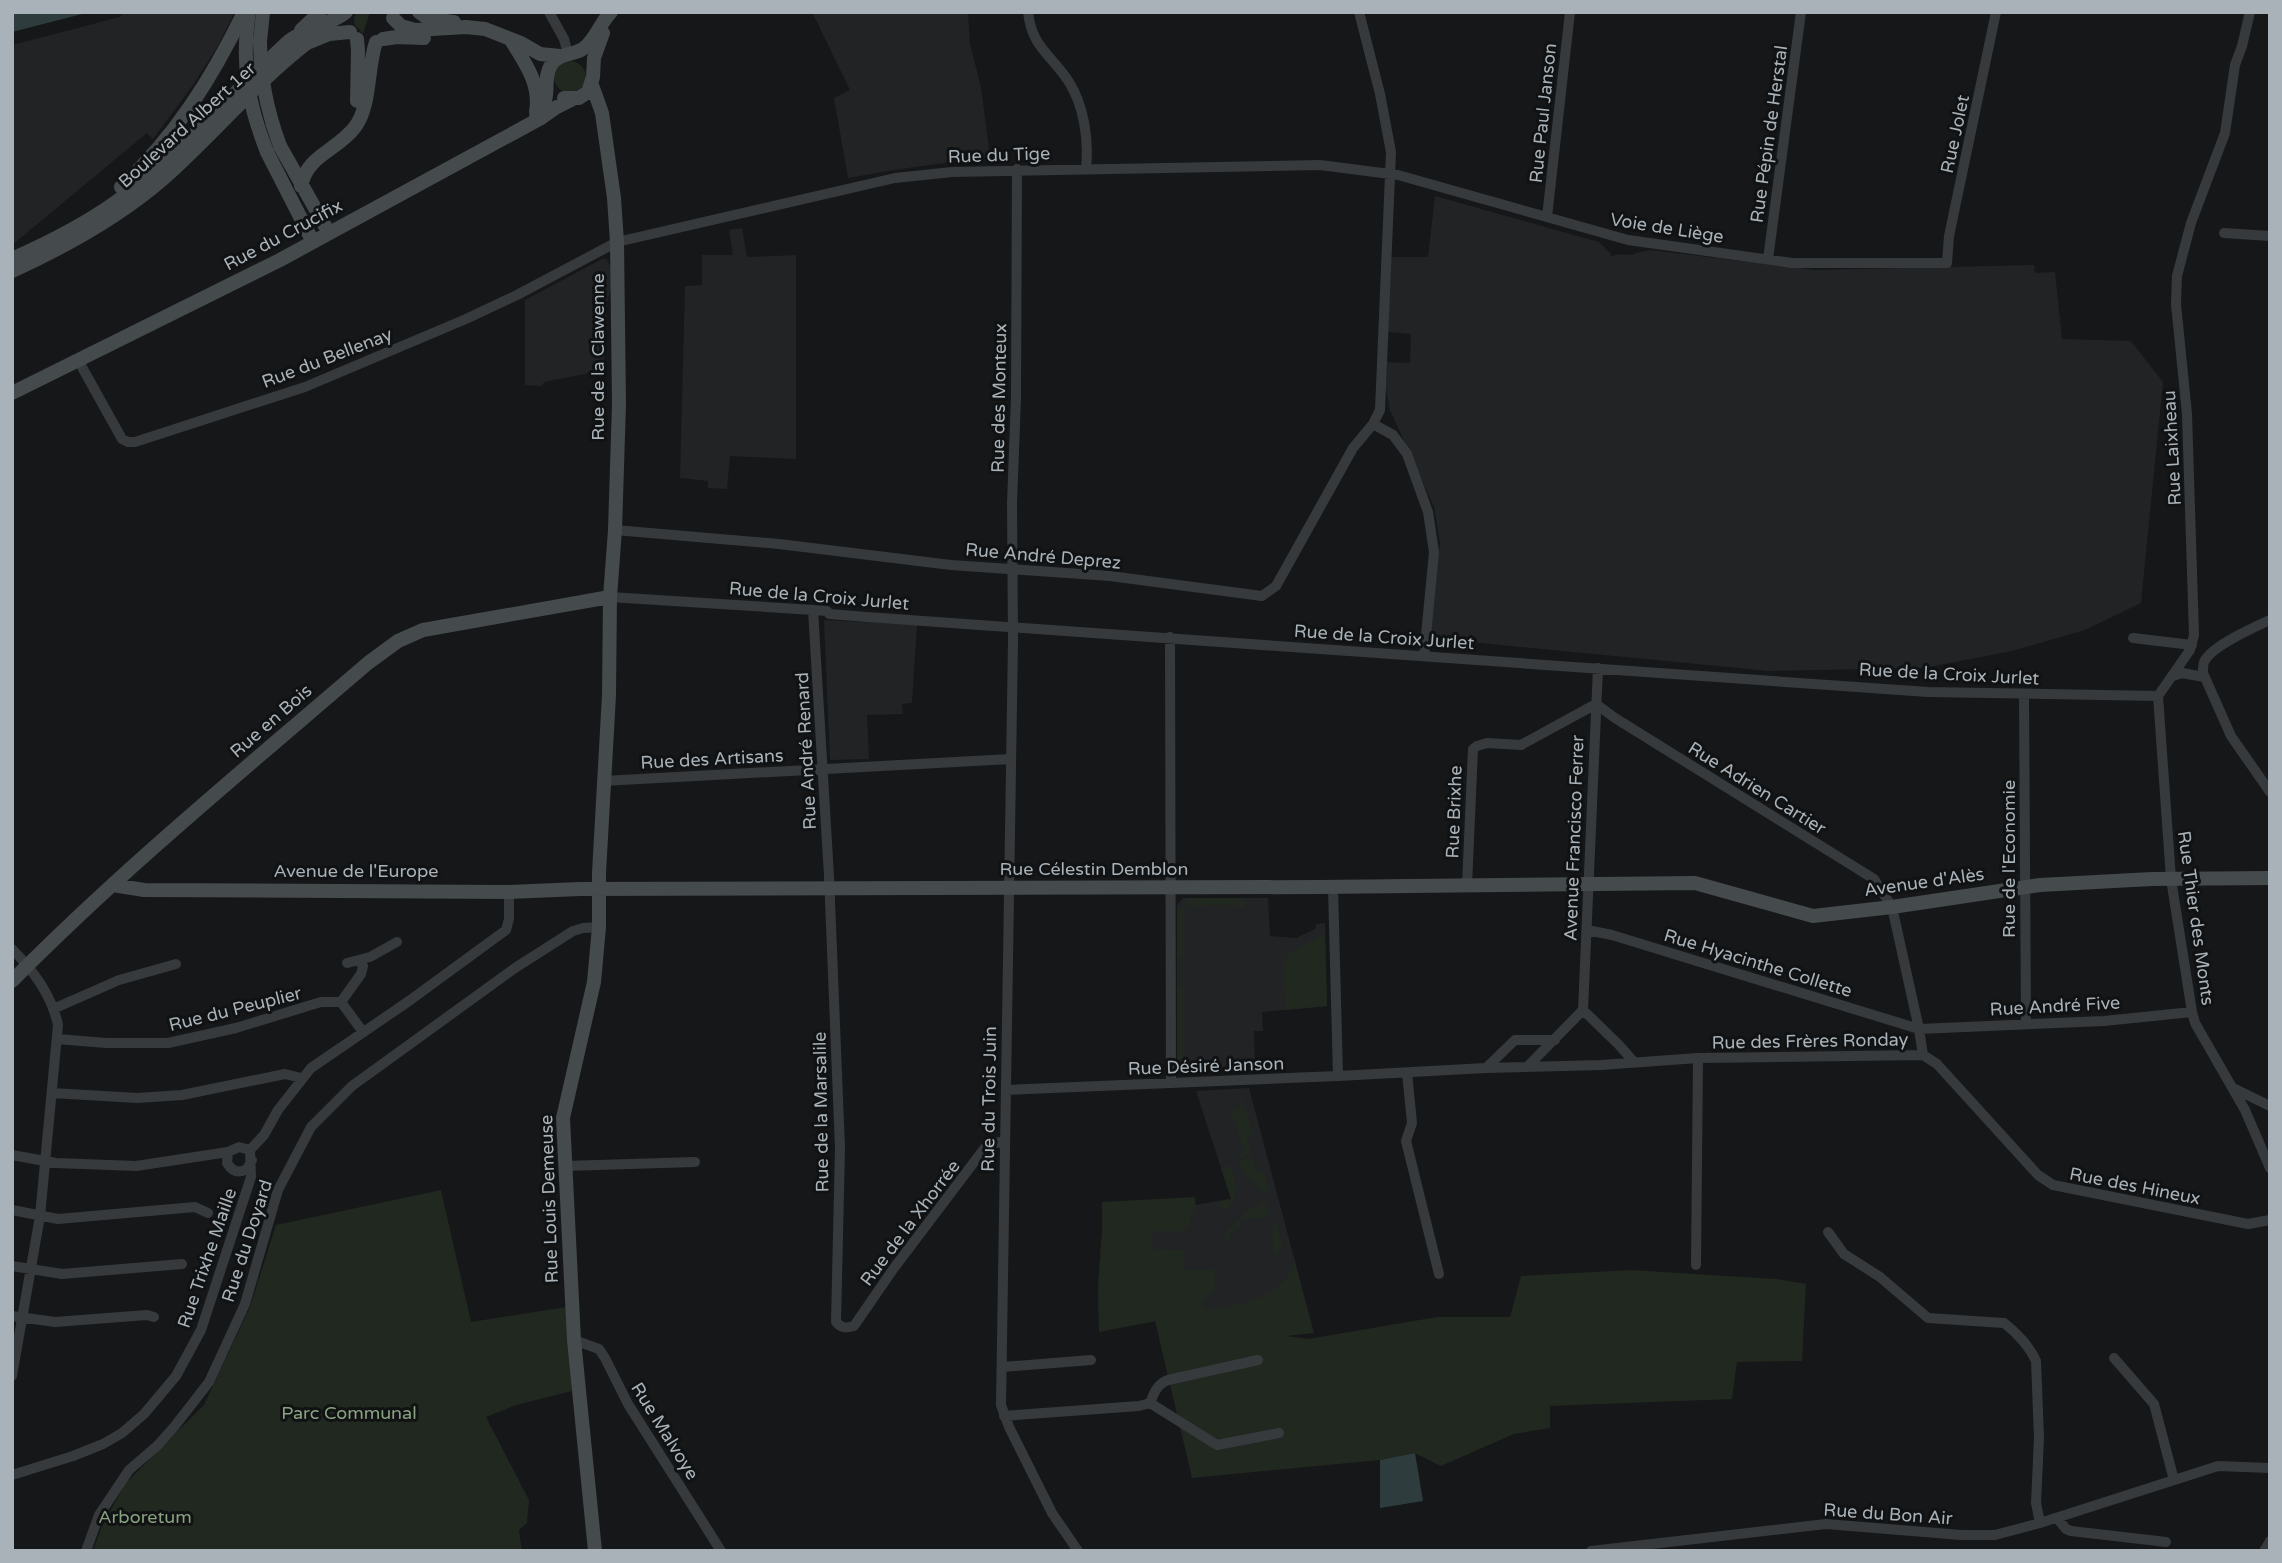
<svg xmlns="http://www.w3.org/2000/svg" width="2282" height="1563" font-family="'Varela Round',sans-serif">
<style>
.built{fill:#222325}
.green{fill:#212820}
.water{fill:#2e3c3e}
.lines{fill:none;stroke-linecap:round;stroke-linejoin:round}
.street{stroke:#373a3d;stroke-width:10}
.secondary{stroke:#454a4d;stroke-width:14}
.secondary-bridge{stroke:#454a4d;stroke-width:14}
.labels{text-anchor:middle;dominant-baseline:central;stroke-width:6;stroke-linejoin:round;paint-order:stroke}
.street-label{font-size:18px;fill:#a8b2b8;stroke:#111213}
.park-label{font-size:18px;fill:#89a380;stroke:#111213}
</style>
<rect width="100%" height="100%" fill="#161718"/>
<path class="built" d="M124 12H235L216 49 193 85 153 139 147 133 12 245V45L120 17Z
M812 12H968L970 44 981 87 990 157 900 169 848 178 834 98 850 90Z
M1435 196 1599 242 1610 253 1611 256 1620 254 1633 255 1636 253 1650 250 1815 270 2034 265 2035 273 2055 272 2062 339 2131 341 2163 382 2141 603 2085 630 2012 651 1924 668 1769 671 1429 638 1440 543 1434 507 1390 410 1386 389 1387 362 1410 363 1411 334 1388 332 1390 257H1428Z
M742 228 747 257 796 255V459L730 456 727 489 708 488V481L680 478 685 286 702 285V255H733L729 230Z
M602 259H607L612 271 611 288 607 303 604 370 544 382 542 386 525 385V300Z
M824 620 917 625 912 703 902 704 903 714 867 715 869 759 830 760Z
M1183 898H1268L1270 936 1296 938 1315 929 1316 924 1325 923 1327 1006 1262 1012 1263 1031H1254L1255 1070 1184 1074 1177 1067V905Z
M1249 1088 1314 1333 1282 1335 1209 1311 1099 1332 1098 1285 1102 1232V1202L1171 1209 1231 1199 1196 1091Z"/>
<path class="green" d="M355 12H370L363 34 354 24Z
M554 77a16 16 0 1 1 32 0a16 16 0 1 1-32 0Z
M1187 898H1244V908H1239L1238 905 1185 906 1184 957H1179V987H1184V1066L1252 1065V1070L1184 1074 1177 1067V909L1184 908V905H1187Z
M1325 933 1327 1006 1286 1010C1282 956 1275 958 1325 933Z
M1242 1099 1254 1136 1247 1139 1251 1153 1236 1158 1235 1155 1244 1152 1231 1112 1241 1108 1239 1100Z
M1251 1157 1257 1172 1263 1170 1270 1191 1266 1195 1245 1174 1238 1161Z
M1230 1165C1236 1184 1243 1200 1222 1212L1218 1201 1231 1199 1221 1168Z
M441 1190 471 1322 566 1307 572 1391 516 1405 486 1417 529 1500 527 1523 519 1530 522 1551H93L102 1526 125 1484 204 1405 250 1307 276 1225Z
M1195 1197 1196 1209 1189 1216V1224L1184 1231H1152V1249L1184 1250V1270H1215V1289L1202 1302 1208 1310C1243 1303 1285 1299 1294 1259L1314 1333 1287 1336 1308 1339 1437 1317H1510L1521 1276 1631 1270 1776 1279 1806 1284 1802 1361 1737 1362 1732 1399 1550 1406V1428L1514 1434 1441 1466 1415 1453 1380 1460 1192 1478 1155 1321 1099 1332 1098 1285 1102 1232V1202Z
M1263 1202 1270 1209 1267 1213V1218H1250L1241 1220 1240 1228 1230 1233 1229 1242H1223L1224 1234 1250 1208H1257Z
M1273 1224H1277L1283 1246 1277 1255H1273Z"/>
<path class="water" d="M12 12H90L12 32Z
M1415 1453 1423 1501 1380 1508V1460Z"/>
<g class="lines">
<path class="street" d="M549 12 564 39 568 54
M1028 12C1032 48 1051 54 1069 82 1084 106 1089 140 1086 168
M1017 169 1016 398 1012 503 1013 640 1001 1405 1009 1427 1052 1513 1078 1551
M1547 217 1570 12
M2224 233 2270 236
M1768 259 1801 12
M78 360 122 439 128 442H135L305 387 466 319 517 295 617 242 895 178 952 172 1320 165 1398 175 1628 240 1792 263H1947L1949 236 1996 12
M1373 424 1393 435 1407 454 1428 512 1434 552 1424 656
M615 530 779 544 951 565 1110 576 1262 596 1276 586 1353 448 1373 424 1380 410 1391 152 1380 94 1359 12
M610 597 813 610 827 611 829 614 867 617 1928 692 2158 696
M813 610 829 876 840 1148 836 1322C842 1329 846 1328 854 1326L894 1268 987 1145 990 1143 1003 1142
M2270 620C2255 627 2211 646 2204 662 2203 665 2203 669 2203 673L2231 736 2270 792
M1170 637 1171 1083
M2133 638 2192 645
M2173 676 2182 673 2204 677
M2024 695 2026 1024
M2158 696 2190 650 2194 635 2187 414 2176 304 2177 276 2191 223 2225 133 2235 65 2242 46 2250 12
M2158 696 2171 879 2192 1012 2195 1023 2245 1110 2270 1168
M603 781 1011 759
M1467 885 1473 749 1477 746 1487 743 1521 745 1596 704 1615 718 1874 879 1892 907 1919 1029 1923 1055
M1333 887 1338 1076
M1587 930 1612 935 1919 1029 2104 1021 2192 1012
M12 949C33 970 52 996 58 1025L40 1216 12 1376
M347 963 370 957 397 942
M341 1002 361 974 363 966 359 961
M341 1002 363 1032
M53 1009 119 980 176 964
M1583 1010 1598 668
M1583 1010 1619 1045 1634 1062
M57 1039 106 1043H168L236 1028 321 1002H341
M1923 1055 1937 1064 2038 1175 2053 1185 2248 1224 2270 1220
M1527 1067 1583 1010
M1486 1068 1515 1040H1555
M1407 1073 1412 1123 1406 1141 1439 1274
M2235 1089 2270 1106
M1006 1090 1338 1076 1486 1068 1601 1065 1698 1058 1923 1055
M52 1093 137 1098 182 1095 285 1074 301 1078
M250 1150 264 1135 278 1110 311 1068 409 1001 506 930 509 919V892
M228 1152 227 1163C232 1171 238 1174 247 1169L252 1160
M12 1155 56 1163 136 1166 228 1152 239 1147 250 1150
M565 1166 695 1162
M12 1210 58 1219 195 1207 208 1213
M1828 1232 1844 1254 1880 1277 1928 1318 2004 1323C2016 1332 2030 1347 2036 1361L2039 1438 2036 1503 2040 1523
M1696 1265 1698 1058
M12 1266 62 1274 182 1264
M12 1316 55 1322 147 1315 154 1317
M574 1340 599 1349 605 1358 628 1404 721 1551
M2114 1358 2154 1404 2174 1480
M1002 1367 1091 1360
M1150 1403C1154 1393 1157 1384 1168 1380L1258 1360
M1004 1416 1139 1406 1150 1403 1217 1445 1279 1433
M12 1475 73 1456 103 1444 122 1433 144 1414 176 1376 201 1330 251 1177 250 1150
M2057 1518 2066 1529 2071 1531 2166 1542
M86 1551 99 1515 129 1470 157 1446 174 1427 209 1382 245 1304 278 1190 311 1127 352 1086 515 968 573 931 583 928 599 927
M1591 1551 1826 1524 1961 1535H1995L2040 1523 2218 1466 2270 1468
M2264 1551 2270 1541"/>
<path class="secondary" d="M419 12 429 19 454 22
M393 18 401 26 415 30 466 27 485 29 521 43 540 54 560 56
M301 30 320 12
M383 39 397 37 424 38
M511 40C525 63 541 84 536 112
M260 41 263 12
M592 85 602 113 614 198 617 242 619 404 615 530 610 597 609 695 599 873V927L594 982 563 1118 574 1340 595 1551
M564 98H579L588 92 593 77 594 58 603 33
M357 101 358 51 357 39
M536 117C554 96 541 81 551 65 559 52 574 56 584 48 596 39 600 23 611 12
M280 146 329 233
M267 152 313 242
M301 186C307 155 337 151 355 127 371 106 367 68 376 42
M121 187C175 137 212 78 244 12
M12 259C48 243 84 225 116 202 179 156 231 94 289 41 306 27 329 26 346 12
M12 271C65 247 119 217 163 179 212 136 255 83 307 43L329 34 350 32
M12 393 280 260 541 118 555 108 571 100
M113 885 144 890 509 892 580 889 1318 887 1695 883 1813 916 1892 907 2040 885 2152 879 2270 878
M12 981C124 868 247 767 368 663L398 641 423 630 610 597"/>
<path class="secondary-bridge" d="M249 12C241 64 248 104 267 152
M260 41C260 78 267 111 280 146"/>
</g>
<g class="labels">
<g class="street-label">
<text transform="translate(1543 113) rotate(-84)">Rue Paul Janson</text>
<text transform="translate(187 125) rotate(-42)">Boulevard Albert 1er</text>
<text transform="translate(1769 134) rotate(-82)">Rue Pépin de Herstal</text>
<text transform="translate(1955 134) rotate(-78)">Rue Jolet</text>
<text transform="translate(999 155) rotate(-2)">Rue du Tige</text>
<text transform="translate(1667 228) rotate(9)">Voie de Liège</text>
<text transform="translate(283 235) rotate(-28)">Rue du Crucifix</text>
<text transform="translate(598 357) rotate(-90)">Rue de la Clawenne</text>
<text transform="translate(327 358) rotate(-21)">Rue du Bellenay</text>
<text transform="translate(999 398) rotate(-89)">Rue des Monteux</text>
<text transform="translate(2172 448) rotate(-93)">Rue Laixheau</text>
<text transform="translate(1043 556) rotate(5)">Rue André Deprez</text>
<text transform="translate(819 596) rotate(5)">Rue de la Croix Jurlet</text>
<text transform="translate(1384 637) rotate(4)">Rue de la Croix Jurlet</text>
<text transform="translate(1949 674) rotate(3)">Rue de la Croix Jurlet</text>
<text transform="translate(271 721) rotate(-41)">Rue en Bois</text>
<text transform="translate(806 751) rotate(-93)">Rue André Renard</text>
<text transform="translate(712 759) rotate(-3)">Rue des Artisans</text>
<text transform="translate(1757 788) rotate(32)">Rue Adrien Cartier</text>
<text transform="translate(1454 812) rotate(-88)">Rue Brixhe</text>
<text transform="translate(1574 838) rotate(-88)">Avenue Francisco Ferrer</text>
<text transform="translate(2009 859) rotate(-90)">Rue de l'Economie</text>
<text x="1094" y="869">Rue Célestin Demblon</text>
<text x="356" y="871">Avenue de l'Europe</text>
<text transform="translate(1924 882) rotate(-8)">Avenue d'Alès</text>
<text transform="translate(2196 918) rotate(82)">Rue Thier des Monts</text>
<text transform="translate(1758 963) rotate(17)">Rue Hyacinthe Collette</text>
<text transform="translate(2055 1006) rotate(-3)">Rue André Five</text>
<text transform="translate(235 1009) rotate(-14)">Rue du Peuplier</text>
<text transform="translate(1810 1041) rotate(-1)">Rue des Frères Ronday</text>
<text transform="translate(1206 1066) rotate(-2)">Rue Désiré Janson</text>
<text transform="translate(989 1099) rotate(-89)">Rue du Trois Juin</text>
<text transform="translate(821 1112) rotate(-91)">Rue de la Marsalile</text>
<text transform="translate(2135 1186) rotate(11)">Rue des Hineux</text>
<text transform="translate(549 1199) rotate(-92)">Rue Louis Demeuse</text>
<text transform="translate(910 1223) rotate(-53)">Rue de la Xhorrée</text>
<text transform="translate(247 1241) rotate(-72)">Rue du Doyard</text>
<text transform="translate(207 1258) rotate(-71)">Rue Trixhe Maille</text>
<text transform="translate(665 1431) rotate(58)">Rue Malvoye</text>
<text transform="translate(1888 1514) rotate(4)">Rue du Bon Air</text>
</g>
<g class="park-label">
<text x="349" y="1413">Parc Communal</text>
<text x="145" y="1517">Arboretum</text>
</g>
</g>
<rect width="2282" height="1563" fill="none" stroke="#a8b2b8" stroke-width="28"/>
</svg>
